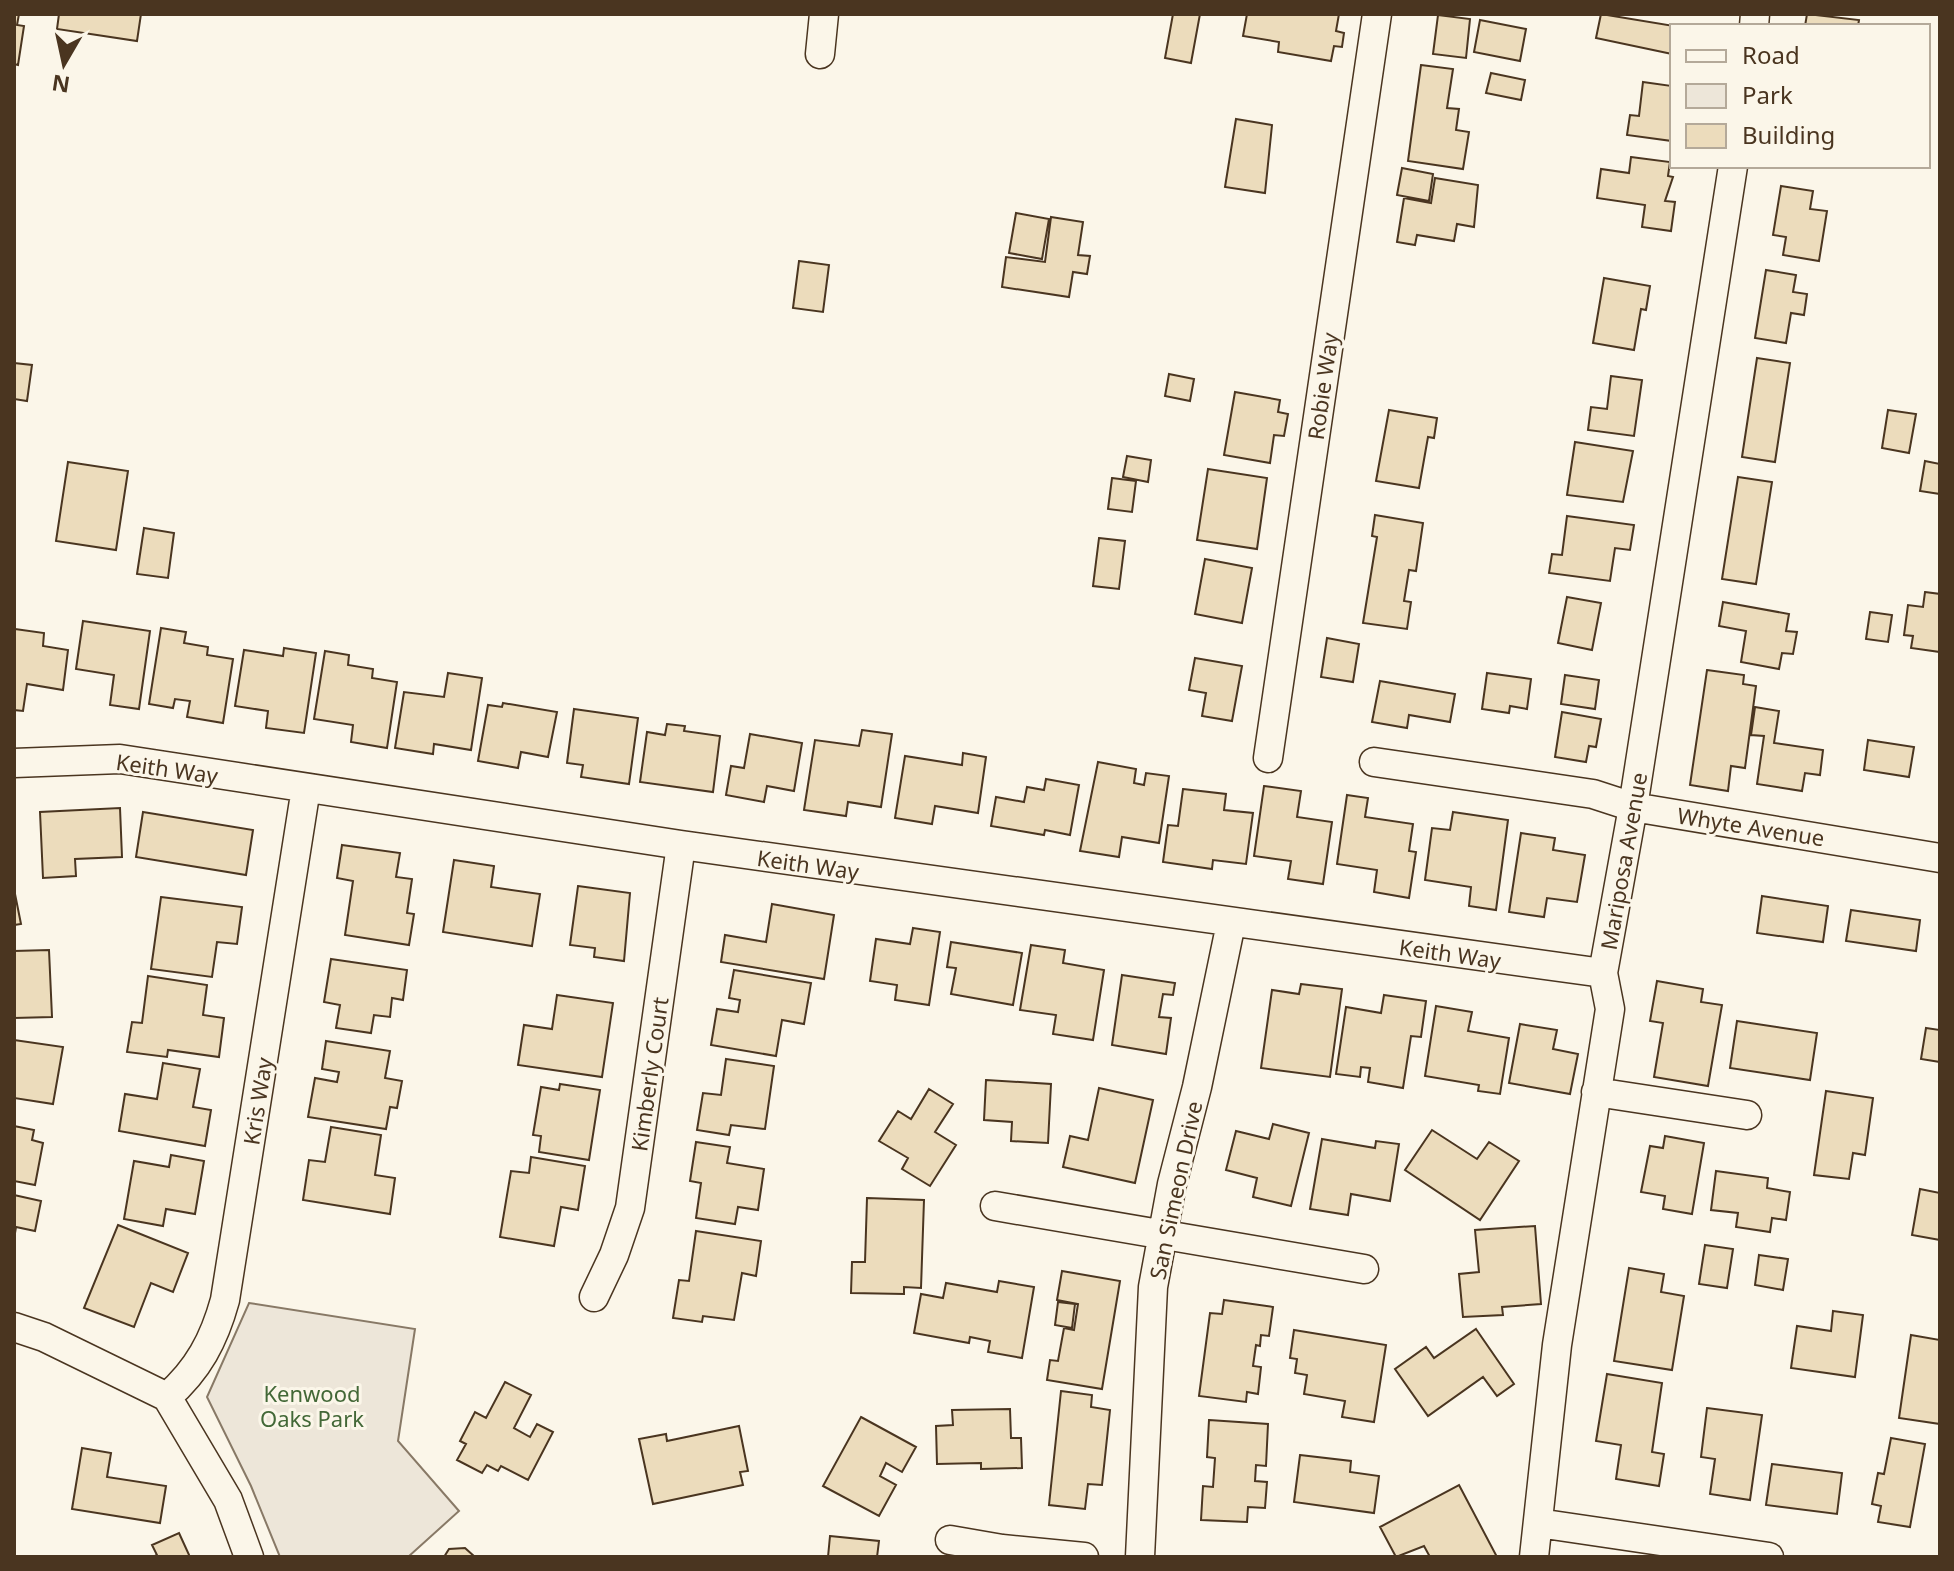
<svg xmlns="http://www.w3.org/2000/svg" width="1954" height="1571" font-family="'Noto Sans',sans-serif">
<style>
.green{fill:#ede6d9;stroke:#887966;stroke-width:2}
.building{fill:#ecdcbc;stroke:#4a3520;stroke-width:2}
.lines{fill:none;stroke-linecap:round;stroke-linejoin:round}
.minor-casing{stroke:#4a3520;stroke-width:31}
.minor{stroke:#fbf6e9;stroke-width:28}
.labels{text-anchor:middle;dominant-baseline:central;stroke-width:6;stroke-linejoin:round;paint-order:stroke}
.street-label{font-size:22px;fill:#4a3520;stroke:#fbf6e9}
.park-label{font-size:22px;fill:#436837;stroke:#fbf6e9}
</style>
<rect width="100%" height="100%" fill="#fbf6e9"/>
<path class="green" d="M249 1303 415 1329 398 1441 459 1511 408 1557H280L251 1486 207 1397Z"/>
<path class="building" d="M14 14H19L17 25 24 26 18 65 14 64Z
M59 14H141L137 41 57 29Z
M1173 14H1200L1191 63 1165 58Z
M1247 14H1339L1336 31 1344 33 1342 47 1334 46 1331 61 1278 52 1279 42 1243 36Z
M1601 14 1674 26 1672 54 1596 38Z
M1807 14 1859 20 1858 26H1805Z
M1438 15 1470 19 1466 58 1433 54Z
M1480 20 1526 29 1520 61 1474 52Z
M1421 65 1453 69 1447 108 1459 109 1456 130 1469 132 1463 169 1408 161Z
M1491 73 1525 80 1521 100 1486 93Z
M1643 82 1672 86V141L1627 135 1630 115 1639 116Z
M1236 119 1272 125 1265 193 1225 187Z
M1631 157 1670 162 1668 176 1673 177 1665 201 1675 202 1671 231 1642 227 1645 205 1597 198 1601 169 1629 173Z
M1402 168 1433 174 1429 201 1397 195Z
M1435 178 1478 185 1474 227 1457 224 1454 241 1417 235 1415 245 1397 242 1404 198 1431 203Z
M1781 186 1813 191 1810 209 1827 211 1819 261 1783 255 1786 237 1773 235Z
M1016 213 1049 219 1042 259 1009 253Z
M1051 217 1083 222 1078 255 1090 256 1087 274 1073 272 1069 297 1002 287 1006 257 1045 262Z
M799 261 829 265 823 312 793 308Z
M1766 270 1796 275 1793 292 1807 294 1804 315 1791 313 1786 343 1755 338Z
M1604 278 1650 286 1646 310 1641 309 1634 350 1593 343Z
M1757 358 1790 363 1775 462 1742 457Z
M14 363 32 365 27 401 14 399Z
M1169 374 1194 379 1190 401 1165 396Z
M1611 376 1642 380 1634 436 1588 430 1591 407 1607 409Z
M1235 392 1280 400 1278 412 1288 414 1284 436 1274 435 1270 463 1224 455Z
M1389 410 1437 418 1434 438 1428 437 1419 488 1376 481Z
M1888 410 1916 414 1909 453 1882 448Z
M1575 442 1633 451 1623 502 1567 495Z
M1127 456 1151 460 1148 482 1123 477Z
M1925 461 1940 464V494L1920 491Z
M68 462 128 471 116 550 56 541Z
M1208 469 1267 478 1257 549 1197 540Z
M1738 477 1772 482 1756 584 1722 579Z
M1112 478 1136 481 1132 512 1108 509Z
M1375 515 1423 523 1416 571 1409 570 1404 601 1411 602 1407 629 1363 623 1377 537 1372 536Z
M1567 516 1634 525 1630 550 1615 548 1610 581 1549 573 1552 554 1562 555Z
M144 528 174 533 168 578 137 574Z
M1099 538 1125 541 1119 589 1093 586Z
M1205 559 1252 568 1242 623 1195 614Z
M1925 592 1940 594V652L1911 648 1913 636 1904 635 1908 605 1923 607Z
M1567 597 1601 603 1592 650 1558 643Z
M1723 602 1789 614 1786 631 1797 632 1793 654 1782 653 1779 669 1741 662 1746 631 1719 626Z
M1870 612 1892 615 1888 642 1866 639Z
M83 621 150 631 139 709 110 705 114 675 76 669Z
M161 628 186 632 184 643 208 647 207 655 233 659 223 723 187 717 190 701 175 699 173 708 149 704Z
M15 629 44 633 43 646 68 650 63 690 27 684 23 711 14 710Z
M1327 638 1359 644 1353 682 1321 677Z
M284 648 316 653 304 733 266 728 268 711 235 706 244 650 283 656Z
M325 651 349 655 348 665 373 669 372 678 397 682 387 748 351 742 353 725 314 719Z
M1195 658 1242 666 1232 721 1202 716 1206 693 1189 690Z
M1707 670 1744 675 1743 684 1756 686 1745 768 1731 766 1728 791 1690 785Z
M448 673 482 678 471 750 434 744 433 754 395 748 404 692 444 697Z
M1487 673 1531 679 1527 709 1510 706 1509 713 1482 709Z
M1565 675 1599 680 1595 709 1561 704Z
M1380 681 1455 694 1450 722 1409 715 1407 728 1372 722Z
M503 703 557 712 548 757 521 752 518 768 478 761 488 705 502 707Z
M1755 707 1779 711 1774 743 1823 750 1820 775 1805 773 1802 791 1757 784 1764 736 1751 735Z
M574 709 638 718 629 784 581 777 583 765 567 763Z
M1562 712 1601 719 1596 747 1589 746 1586 762 1555 757Z
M667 724 685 726 684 731 720 736 713 792 640 782 647 732 665 735Z
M862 730 892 734 881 807 848 802 846 816 804 810 815 740 859 746Z
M750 734 802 743 794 791 767 786 764 802 726 795 731 766 744 768Z
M1868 740 1914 747 1909 777 1864 770Z
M963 753 986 757 978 813 935 806 932 824 895 818 905 756 962 765Z
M1098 762 1136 769 1134 783 1144 785 1146 773 1169 776 1159 843 1122 837 1119 857 1080 851Z
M1046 779 1079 785 1070 835 1045 830 1044 835 991 826 996 797 1024 802 1027 787 1044 790Z
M1264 786 1301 791 1297 817 1332 822 1323 884 1288 879 1291 861 1254 856Z
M1183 789 1226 794 1224 810 1253 813 1246 864 1213 860 1212 869 1163 862 1168 825 1178 826Z
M1347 795 1368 798 1365 817 1413 824 1409 851 1416 852 1409 898 1374 892 1377 870 1337 864Z
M120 808 122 857 75 859 76 876 43 878 40 812Z
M143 812 253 830 246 875 136 857Z
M1453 812 1508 820 1496 910 1469 906 1471 887 1425 880 1432 828 1450 830Z
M1521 833 1555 838 1553 850 1585 855 1577 902 1547 898 1544 917 1509 912Z
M342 845 400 853 396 877 412 879 407 913 414 914 409 945 345 935 353 881 337 878Z
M454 860 494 866 491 887 540 894 532 946 443 932Z
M578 886 630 893 624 961 594 957 595 948 570 945Z
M14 889 21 924 14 925Z
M1762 896 1828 906 1823 942 1757 933Z
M161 897 242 907 237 944 217 942 212 977 151 969Z
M772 904 834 915 824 979 721 962 725 935 766 942Z
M1851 910 1920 920 1916 951 1846 941Z
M913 928 940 932 929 1005 895 1000 897 985 870 981 876 939 910 944Z
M951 942 1022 953 1013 1005 951 994 956 968 947 967Z
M1031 945 1065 950 1063 963 1104 970 1093 1040 1053 1034 1056 1015 1020 1010Z
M49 950 52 1017 14 1018V951Z
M331 959 407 970 403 1000 392 998 390 1017 374 1015 371 1033 336 1028 340 1005 324 1002Z
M734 970 811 983 804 1024 782 1020 776 1056 711 1045 717 1009 738 1012 740 1000 729 998Z
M1122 975 1175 983 1173 995 1163 994 1159 1017 1171 1018 1166 1054 1112 1045Z
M148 976 207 985 203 1015 224 1018 219 1057 168 1050 167 1057 127 1052 132 1022 142 1023Z
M1657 981 1703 989 1701 1002 1722 1005 1708 1086 1654 1077 1663 1023 1650 1021Z
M1301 984 1342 989 1330 1077 1261 1068 1272 990 1299 994Z
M557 995 613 1003 602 1077 518 1065 524 1025 552 1029Z
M1384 995 1426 1001 1421 1037 1411 1036 1403 1088 1368 1082 1370 1068 1361 1067 1360 1077 1336 1074 1346 1007 1381 1013Z
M1436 1006 1472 1012 1468 1031 1509 1038 1500 1094 1478 1091 1479 1085 1425 1076Z
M1737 1021 1817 1033 1810 1080 1730 1068Z
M1520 1024 1557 1030 1553 1049 1578 1054 1570 1094 1509 1083Z
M1926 1028 1940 1030V1062L1921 1059Z
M14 1040 63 1047 53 1104 14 1098Z
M326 1041 390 1051 385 1078 402 1081 397 1108 390 1107 386 1129 308 1117 315 1078 337 1082 339 1072 322 1069Z
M726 1059 774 1066 765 1129 731 1125 729 1135 697 1130 703 1093 721 1095Z
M163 1063 200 1069 193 1107 211 1110 205 1146 119 1131 125 1094 157 1099Z
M986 1080 1051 1084 1048 1143 1011 1141 1012 1122 984 1120Z
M560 1084 600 1090 589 1160 539 1152 541 1136 533 1135 541 1087 559 1090Z
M1099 1088 1153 1100 1135 1183 1063 1167 1070 1136 1088 1140Z
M929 1089 953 1104 935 1132 956 1145 930 1186 902 1169 908 1158 879 1141 898 1111 911 1119Z
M1826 1091 1873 1098 1865 1155 1853 1153 1849 1179 1814 1175Z
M1273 1124 1309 1133 1291 1206 1253 1197 1257 1178 1226 1170 1236 1131 1269 1139Z
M14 1126 34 1130 32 1140 43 1143 35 1185 14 1181Z
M331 1127 381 1135 375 1175 395 1178 390 1214 303 1200 309 1160 325 1162Z
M1432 1130 1477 1159 1489 1142 1519 1161 1480 1220 1405 1170Z
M1665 1136 1704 1143 1692 1214 1663 1209 1665 1196 1641 1192 1650 1146 1663 1148Z
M1322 1139 1375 1148 1376 1141 1399 1144 1390 1201 1351 1194 1348 1215 1310 1209Z
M696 1142 730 1147 727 1163 764 1169 758 1210 738 1207 735 1224 696 1218 701 1183 690 1181Z
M171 1155 204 1161 195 1214 166 1209 163 1226 124 1219 134 1161 169 1167Z
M531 1157 585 1166 578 1210 561 1207 554 1246 500 1237 511 1171 529 1173Z
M1716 1171 1768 1178 1767 1188 1790 1192 1786 1220 1772 1218 1770 1232 1736 1227 1738 1213 1711 1210Z
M1920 1189 1940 1193V1240L1912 1235Z
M14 1195 41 1201 35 1231 16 1227 14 1239Z
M867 1198 924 1200 921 1288 904 1287V1294L851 1293 852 1262H865Z
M118 1225 188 1253 173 1292 151 1283 134 1327 84 1308Z
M1535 1226 1541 1304 1502 1307 1503 1315 1463 1317 1459 1274 1479 1272 1475 1230Z
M696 1231 761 1241 756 1276 742 1273 734 1320 703 1316 702 1322 673 1318 679 1280 689 1281Z
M1705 1245 1733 1249 1727 1288 1699 1284Z
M1759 1255 1788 1259 1783 1290 1755 1285Z
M1629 1268 1664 1274 1661 1292 1684 1296 1672 1370 1614 1361Z
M1062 1271 1120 1281 1102 1389 1047 1380 1050 1360 1058 1361 1064 1328 1074 1330 1078 1304 1057 1300Z
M999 1281 1034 1287 1022 1358 988 1352 990 1341 970 1337 969 1343 914 1333 921 1294 943 1298 946 1283 997 1292Z
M1224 1300 1273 1307 1269 1336 1261 1335 1260 1346 1256 1345 1253 1366 1261 1367 1258 1394 1247 1392 1246 1402 1199 1396 1210 1313 1222 1314Z
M1058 1302 1075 1304 1072 1328 1055 1325Z
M1833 1311 1863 1315 1855 1377 1791 1368 1797 1326 1831 1331Z
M1476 1329 1514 1384 1497 1396 1483 1377 1428 1416 1395 1369 1426 1347 1434 1358Z
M1294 1330 1386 1345 1374 1422 1342 1417 1345 1401 1304 1394 1307 1375 1295 1373 1297 1359 1290 1358Z
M1911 1335 1940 1340V1424L1899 1418Z
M1607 1374 1662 1383 1652 1452 1664 1454 1659 1486 1616 1479 1621 1445 1596 1441Z
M505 1382 531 1395 514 1428 530 1437 537 1424 553 1432 528 1480 501 1466 498 1471 487 1465 482 1473 457 1460 466 1444 460 1441 475 1412 486 1418Z
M1061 1391 1092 1395 1091 1407 1110 1410 1102 1485 1088 1484 1085 1509 1049 1505Z
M1707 1408 1762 1415 1750 1500 1710 1494 1715 1459 1701 1457Z
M1010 1409 1011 1438H1021L1022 1468 981 1469V1463L937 1464 936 1426 953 1425 952 1410Z
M861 1417 916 1447 902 1472 886 1463 880 1476 896 1485 879 1516 823 1486Z
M1209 1420 1268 1424 1266 1466 1256 1465 1255 1481 1267 1482 1265 1508 1248 1507 1247 1522 1201 1520 1203 1486 1213 1487 1215 1458 1207 1457Z
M739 1426 748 1471 740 1472 743 1485 653 1504 639 1439 666 1434 667 1441Z
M1891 1438 1925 1444 1910 1527 1878 1522 1881 1506 1872 1504 1878 1473 1884 1474Z
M82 1448 111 1453 107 1477 166 1486 160 1523 72 1509Z
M1300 1455 1351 1461 1350 1472 1379 1476 1374 1513 1294 1502Z
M1772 1464 1842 1473 1837 1514 1766 1505Z
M1459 1485 1497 1557H1430L1424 1546 1396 1557 1380 1527Z
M179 1533 190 1557H153L157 1555 152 1545Z
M830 1536 879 1541 877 1557H828Z
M465 1548 475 1557H444L449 1549Z"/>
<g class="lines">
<g class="minor-casing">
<path id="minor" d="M1754 26 1755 14
M820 54 824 14
M1268 758 1377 14
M1374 762 1593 794 1633 807 1940 858
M14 763 120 759 681 845 1603 973
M1596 1092 1747 1115
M995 1206 1364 1269
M594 1297 614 1255 630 1208 681 845
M14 1327 44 1337 167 1397 228 1500 249 1557
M167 1397C198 1370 214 1340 225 1300L306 788
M1538 1523 1769 1557
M950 1540 1002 1549 1084 1557
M1140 1557 1153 1287 1172 1184 1197 1087 1231 923
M1534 1557 1557 1345 1610 1009 1603 973 1633 807 1733 166"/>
</g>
<use href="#minor" class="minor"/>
</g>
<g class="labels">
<g class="street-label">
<text transform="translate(1322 386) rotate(-82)">Robie Way</text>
<text transform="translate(167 768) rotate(8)">Keith Way</text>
<text transform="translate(1751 826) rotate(9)">Whyte Avenue</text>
<text transform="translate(1623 861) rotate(-80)">Mariposa Avenue</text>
<text transform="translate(808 864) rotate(8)">Keith Way</text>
<text transform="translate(1450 953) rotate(8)">Keith Way</text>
<text transform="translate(649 1074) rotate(-82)">Kimberly Court</text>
<text transform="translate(257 1101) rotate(-81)">Kris Way</text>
<text transform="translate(1175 1190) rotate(-78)">San Simeon Drive</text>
</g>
<g class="park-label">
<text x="312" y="1393">Kenwood<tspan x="312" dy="25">Oaks Park</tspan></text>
</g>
</g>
<rect width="1954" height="1571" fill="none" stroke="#4a3520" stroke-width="32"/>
<rect x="1670" y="24" width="260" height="144" fill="#fbf6e9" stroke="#b4a999" stroke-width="2"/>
<rect x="1686" y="50" width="40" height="12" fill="#fbf6e9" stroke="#b4a999" stroke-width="2"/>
<text x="1742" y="64" font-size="24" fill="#4a3520">Road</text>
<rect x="1686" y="84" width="40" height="24" fill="#ede6d9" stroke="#b4a999" stroke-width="2"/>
<text x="1742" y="104" font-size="24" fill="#4a3520">Park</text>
<rect x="1686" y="124" width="40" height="24" fill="#ecdcbc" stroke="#b4a999" stroke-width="2"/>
<text x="1742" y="144" font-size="24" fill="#4a3520">Building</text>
<g transform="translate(64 64) rotate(189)" stroke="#fbf6e9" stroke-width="6" paint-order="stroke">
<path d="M0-6L14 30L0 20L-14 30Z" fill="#4a3520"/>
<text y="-12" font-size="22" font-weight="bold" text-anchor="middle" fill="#4a3520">N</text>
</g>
</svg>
